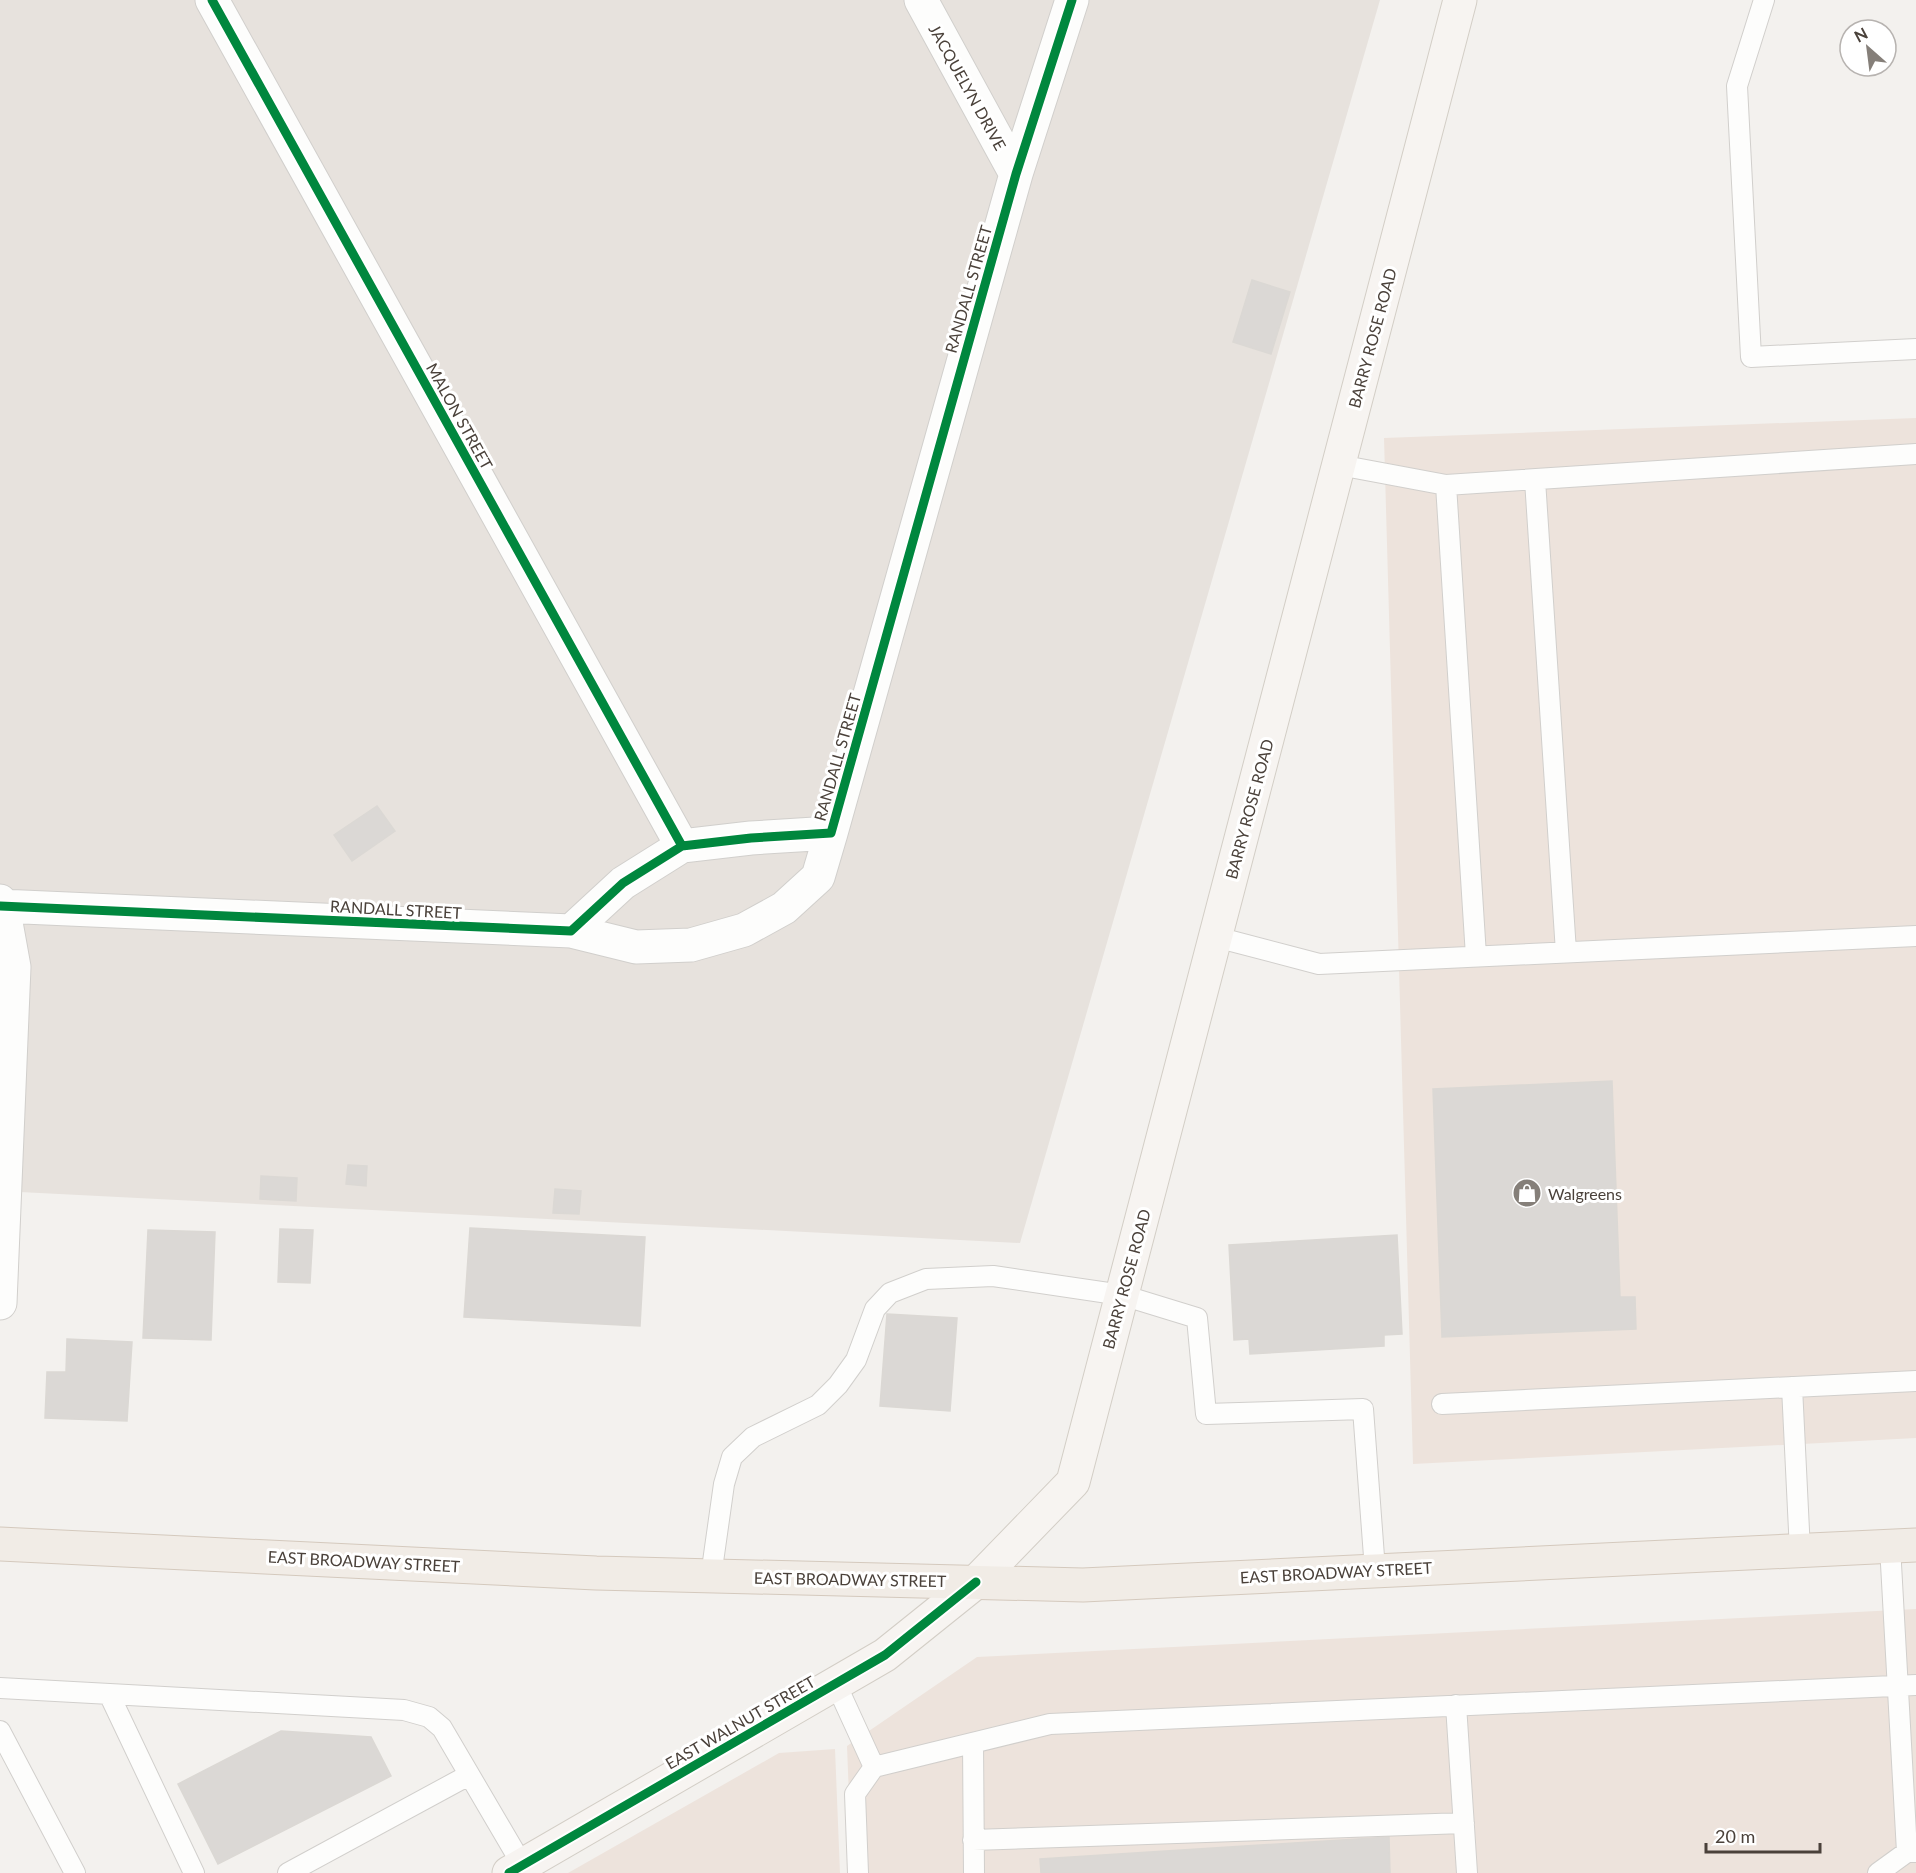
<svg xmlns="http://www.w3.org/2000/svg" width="1916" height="1873" font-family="Lato,sans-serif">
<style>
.residential{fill:#e7e2dd}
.commercial{fill:#ede3dc}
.building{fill:#dbd8d5;stroke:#dbd8d4;stroke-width:1.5}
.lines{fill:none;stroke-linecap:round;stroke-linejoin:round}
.lane-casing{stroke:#d1cfcc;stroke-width:22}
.street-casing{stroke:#d1cfcc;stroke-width:35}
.secondary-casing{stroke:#d3cec6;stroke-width:35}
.primary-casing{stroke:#d4c9bd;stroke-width:35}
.lane{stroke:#fdfdfc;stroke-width:20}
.street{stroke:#fdfdfc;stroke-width:33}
.secondary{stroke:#f7f4f1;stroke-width:33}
.primary{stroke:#f1ece6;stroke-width:33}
.cycleway-casing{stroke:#fff;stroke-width:13}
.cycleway{stroke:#00873e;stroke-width:9}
.labels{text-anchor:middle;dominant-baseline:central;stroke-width:6;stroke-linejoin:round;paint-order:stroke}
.street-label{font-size:16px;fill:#4a413a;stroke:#fff}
.poi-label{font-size:16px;fill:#4a413a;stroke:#fff;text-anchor:start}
</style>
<rect width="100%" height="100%" fill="#f3f1ee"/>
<path class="residential" d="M0 0H1380L1020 1243 0 1191Z"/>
<path class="commercial" d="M1916 418V1438L1413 1464 1384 438Z
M1916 1609V1873H852L847 1746 977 1657Z
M835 1749 840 1873H568L779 1753Z"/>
<path class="building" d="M1252 280 1290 292 1271 354 1233 342Z
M377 806 395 831 352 861 334 835Z
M1612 1081 1620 1297H1635L1636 1329 1442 1337 1433 1089Z
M348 1165 367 1166 366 1186 346 1184Z
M261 1176 297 1178 296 1201 260 1199Z
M555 1189 581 1191 579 1214 553 1213Z
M470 1228 645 1237 640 1326 464 1317Z
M280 1229 313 1230 310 1283 278 1282Z
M148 1230 215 1232 211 1340 143 1338Z
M1397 1235 1402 1334 1384 1335V1346L1250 1354 1249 1339 1234 1340 1229 1245Z
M887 1314 957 1318 950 1411 880 1406Z
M67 1339 132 1342 127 1421 45 1418 47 1372H66Z
M281 1731 371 1737 391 1776 218 1864 178 1784Z
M1389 1837 1390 1873H1041L1040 1859Z"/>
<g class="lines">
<g class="lane-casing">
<path id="lane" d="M1764 0 1737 86 1751 357 1916 349
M1339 465 1446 485 1916 454
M1535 480 1566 952
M1446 485 1476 956
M1216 937 1319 964 1916 936
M1792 1387 1800 1551
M1442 1404 1916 1381
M1890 1546 1907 1852
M711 1576 724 1484 732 1457 753 1437 818 1405 838 1385 856 1360 875 1309 890 1293 926 1279 993 1276 1122 1295 1197 1318 1206 1414 1363 1409 1375 1570
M836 1684 874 1767 1050 1724 1916 1685
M0 1688 404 1710 429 1717 442 1728 527 1873
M109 1694 194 1873
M1456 1705 1467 1873
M0 1731 75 1873
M973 1743 974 1873
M973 1840 1464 1823
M288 1873 469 1775
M858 1873 855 1794 874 1767
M1878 1873 1907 1852H1916"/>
</g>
<g class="street-casing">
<path id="street" d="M212 0 682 846
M921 0 1016 174
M0 901 3 906 14 967 0 1303
M0 906 571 931 623 883 682 846 751 838 831 833 1016 174 1072 0
M571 931 636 947 691 945 744 930 784 908 818 877 831 833"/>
</g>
<g class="secondary-casing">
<path id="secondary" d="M509 1873 885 1655 976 1582 1073 1482 1460 0"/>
</g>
<g class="primary-casing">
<path id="primary" d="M0 1544 596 1573 1083 1585 1916 1545"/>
</g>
<use href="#lane" class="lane"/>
<use href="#street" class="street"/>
<use href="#secondary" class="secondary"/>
<use href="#primary" class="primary"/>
<g class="cycleway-casing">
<path id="cycleway" d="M212 0 682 846
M0 906 571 931 623 883 682 846 751 838 831 833 1016 174 1072 0
M509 1873 885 1655 976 1582"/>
</g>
<use href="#cycleway" class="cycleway"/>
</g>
<defs>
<g id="shop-disc" transform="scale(1.5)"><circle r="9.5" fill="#857f79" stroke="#fff"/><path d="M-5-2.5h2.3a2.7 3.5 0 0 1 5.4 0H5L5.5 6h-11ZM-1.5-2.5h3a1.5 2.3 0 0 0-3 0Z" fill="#fff"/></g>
</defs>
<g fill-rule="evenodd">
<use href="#shop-disc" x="1527" y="1193"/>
</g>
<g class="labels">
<g class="street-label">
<text transform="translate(968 87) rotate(61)">JACQUELYN DRIVE</text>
<text transform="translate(968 289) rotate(-74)">RANDALL STREET</text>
<text transform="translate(1372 338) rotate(-75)">BARRY ROSE ROAD</text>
<text transform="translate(460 416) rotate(61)">MALON STREET</text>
<text transform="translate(837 757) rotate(-74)">RANDALL STREET</text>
<text transform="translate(1249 809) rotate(-75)">BARRY ROSE ROAD</text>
<text transform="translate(396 909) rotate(3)">RANDALL STREET</text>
<text transform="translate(1126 1279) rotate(-75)">BARRY ROSE ROAD</text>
<text transform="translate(364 1561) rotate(3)">EAST BROADWAY STREET</text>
<text transform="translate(1336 1572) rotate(-3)">EAST BROADWAY STREET</text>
<text transform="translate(850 1579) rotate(1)">EAST BROADWAY STREET</text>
<text transform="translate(740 1722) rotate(-30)">EAST WALNUT STREET</text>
</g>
<g class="poi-label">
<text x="1548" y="1193">Walgreens</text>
</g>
</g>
<g transform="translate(1868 48) rotate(332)"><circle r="28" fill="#ffffff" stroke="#b7b3b0" stroke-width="1.5"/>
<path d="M0-4.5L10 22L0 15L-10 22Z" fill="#857f79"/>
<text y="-9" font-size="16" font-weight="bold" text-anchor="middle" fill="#4a413a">N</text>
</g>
<path d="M1706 1843v9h114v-9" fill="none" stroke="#4a413a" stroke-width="3"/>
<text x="1715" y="1843" font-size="18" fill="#4a413a" stroke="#ffffff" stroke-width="4.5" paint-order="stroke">20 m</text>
</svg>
